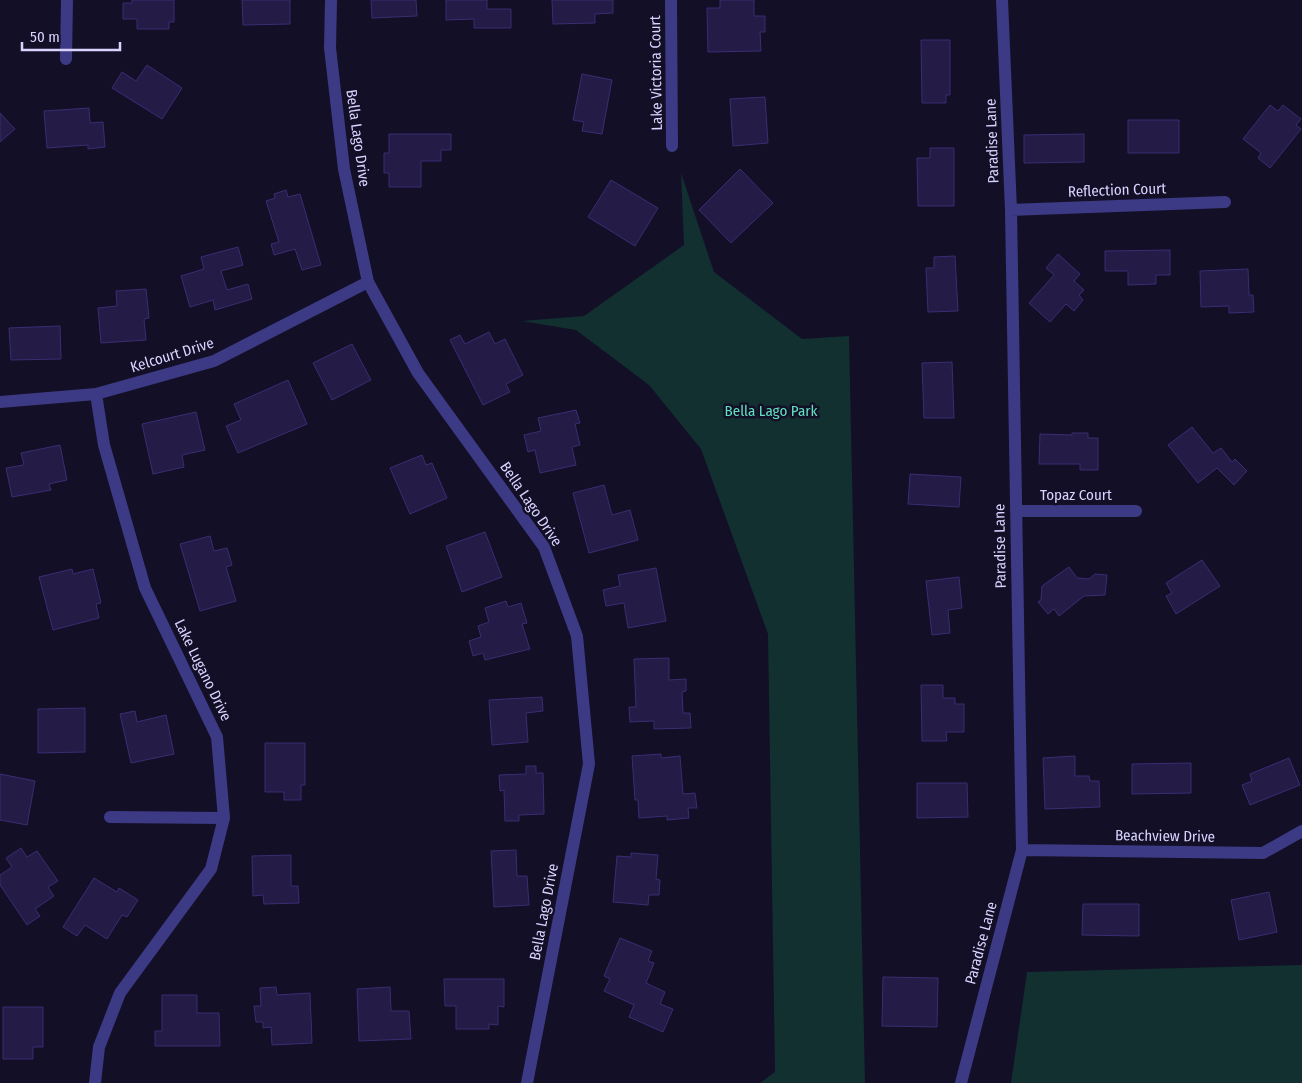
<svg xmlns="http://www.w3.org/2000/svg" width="1302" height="1083" font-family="'Fira Sans Condensed',sans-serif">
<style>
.green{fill:#12302f}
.building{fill:#241b47;stroke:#3b2d73}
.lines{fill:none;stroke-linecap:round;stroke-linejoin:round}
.street{stroke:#3d3a85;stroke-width:12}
.labels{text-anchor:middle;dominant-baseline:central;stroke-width:5;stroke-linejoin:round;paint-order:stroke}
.street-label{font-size:15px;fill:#d9d4ff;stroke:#130f26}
.park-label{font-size:15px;fill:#5fe0c0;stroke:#130f26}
</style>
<rect width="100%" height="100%" fill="#130f26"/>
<path class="green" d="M681 173 714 272 802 339 849 336 865 1083H760L775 1072 768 634 701 449 649 385 576 330 522 321 584 316 684 245Z
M1302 965V1083H1011L1027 972Z"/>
<path class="building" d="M132 0H174V22H169V29H137V19H123V3H132Z
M242 0H290V24L243 25Z
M371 0H416L417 16 372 18Z
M446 0H487V9H511V28H474V19L446 20Z
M552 0H613V13L595 14V23L553 24Z
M720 0H754V16H765V32H760L761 51 708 52 707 8H720Z
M921 40H950V95H946V103H922Z
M147 65 182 88 162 119 112 88 122 72 136 81Z
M582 74 612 80 602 134 582 131 584 122 573 120Z
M765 97 768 143 733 146 730 99Z
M1270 105 1278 111 1283 105 1301 119 1296 125 1301 129 1270 168 1258 158 1261 153 1243 139Z
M89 108 90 123 103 122 105 147 88 149V145L47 148 44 111Z
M0 113 15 129 0 142Z
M1128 120H1179V153H1128Z
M389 134H451V150H441V161H421V187H389V173H384V153H389Z
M1084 134V162L1024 163V135Z
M930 148H954V206H918L917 158H930Z
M740 169 773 203 731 243 699 210Z
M611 180 658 208 635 246 588 217Z
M286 190 288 197 300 194 321 265 302 270 295 249 274 255 271 244 279 242 266 201 275 198 274 194Z
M238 247 243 265 221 271 227 290 248 284 252 299 215 310 213 300 190 307 181 276 204 269 201 257Z
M1170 250V275H1156V284L1128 285V271H1105V251Z
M1058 254 1080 274 1074 281 1084 290 1079 295 1083 300 1074 311 1066 304 1050 322 1029 303 1054 275 1046 268Z
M955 256 958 311 928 312 926 268H934V257Z
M1248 269 1249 295H1253L1254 312 1229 313V306L1201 307 1200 271Z
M146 289 149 318 144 319 146 340 101 343 98 308 117 306 116 291Z
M60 326 61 359 11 360 9 328Z
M489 332 495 344 505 339 523 375 506 384 510 392 483 405 450 340 460 335 465 344Z
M352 344 371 380 332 400 313 363Z
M952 362 954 418H924L922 363Z
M288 380 307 424 238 453 226 426 241 420 234 404Z
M576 410 580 423 575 424 580 445 572 447 576 465 540 473 535 450 528 452 524 435 541 431 538 418Z
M196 412 205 450 182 455 184 467 153 474 142 424Z
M1192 427 1213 453 1221 448 1232 462 1235 459 1247 471 1234 485 1217 468 1198 483 1168 445Z
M1072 433H1088V438H1098V470H1080V464H1039L1040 434 1072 435Z
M60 445 67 480 49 484 51 490 12 497 6 468 24 465 21 453Z
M422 455 426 465 432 463 447 498 410 514 390 468Z
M910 474 961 477 959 507 908 504Z
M604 485 612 515 630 510 638 540 589 553 573 493Z
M485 532 502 577 462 592 446 546Z
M210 536 214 551 227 548 232 565 226 567 236 601 200 611 180 544Z
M1202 560 1220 586 1176 614 1166 596 1172 593 1166 583Z
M1069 567 1077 578 1089 579 1095 574 1107 575 1105 595 1084 596 1059 616 1054 609 1048 614 1038 602 1041 600 1042 586Z
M656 568 666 621 628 628 624 603 606 606 603 590 620 586 618 575Z
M72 569 73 574 93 569 101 603 96 604 99 618 53 630 39 577Z
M959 577 962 608 948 610 950 633 932 635 926 581Z
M506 601 508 607 521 603 527 623 522 624 530 649 485 660 483 653 473 656 469 641 481 637 478 626 489 622 485 608Z
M669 658V680L686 679V691L682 692 683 713H690L691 728 654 729V721L630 722 629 707H636L634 659Z
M921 685H943V698H955V704H964V732H946L947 741H922Z
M542 697 543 711 526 713 528 742 492 745 489 700Z
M85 708V752L38 753V709Z
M135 711 137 722 166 715 174 754 131 763 120 714Z
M265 743H305V785H301V800H284V792H265Z
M661 754V758L680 756 683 794 695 793 697 808H688L689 818 667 820V816L639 818 638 800H635L632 756Z
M1075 756V776H1089L1090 781H1099L1100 807 1045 809 1043 758Z
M1289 758 1300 785 1250 805 1242 785 1252 781 1250 774Z
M1191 763V793L1132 794V764Z
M526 766H536V773H543L544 814 519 815V821H505L504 790 500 791 499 775 526 774Z
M0 774 35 781 27 825 0 820Z
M917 783H967L968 817 917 818Z
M21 848 27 857 37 851 58 881 48 887 54 896 35 909 40 916 27 925 0 885V875L12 867 6 858Z
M516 850 517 876H527L529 905 494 907 491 851Z
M631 853 658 855 656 879 660 880 659 895H649L648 905 613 902 617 856 631 857Z
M291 855V886H298L299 903 264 904 263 895 253 896 252 856Z
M94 878 117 892 119 888 138 900 127 917 122 915 107 939 85 925 77 936 63 927Z
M1269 892 1277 932 1239 940 1231 900Z
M1083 904H1139V936L1082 935Z
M620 938 652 951 648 961 654 963 646 983 665 992 660 1004 673 1009 663 1032 629 1017 634 1005 604 991 610 979 604 976Z
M883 977 938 978 937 1027 882 1026Z
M444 979H504V1007L498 1006V1025L489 1024V1029H456V1006H445Z
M276 987 277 995 310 993 312 1043 272 1045 271 1027 263 1028V1022H256L254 1006H261L260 988Z
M390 987 391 1011H409L411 1039 359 1041 357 989Z
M162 995H197V1013H219L220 1046H155V1031H162Z
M3 1007H43V1047H33V1059H3Z"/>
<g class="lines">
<path class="street" d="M331 0 330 48 344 169 368 282 418 373 544 547 577 636 589 764 527 1083
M671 0 672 146
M66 59 67 0
M1011 210 1225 202
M0 402 96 394 214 361 368 282
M1016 511H1136
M110 817 224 818
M1022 850 1263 853 1302 831
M95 1083 99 1047 120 993 211 869 224 818 217 737 145 588 104 445 96 394
M961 1083 1022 850 1011 210 1002 0"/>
</g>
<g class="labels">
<g class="street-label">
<text transform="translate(656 73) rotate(-91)">Lake Victoria Court</text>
<text transform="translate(358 138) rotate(82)">Bella Lago Drive</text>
<text transform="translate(992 141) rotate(-92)">Paradise Lane</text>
<text transform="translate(1117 190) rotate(-2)">Reflection Court</text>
<text transform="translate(172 355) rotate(-17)">Kelcourt Drive</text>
<text x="1076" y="495">Topaz Court</text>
<text transform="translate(531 504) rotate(56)">Bella Lago Drive</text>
<text transform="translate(1000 546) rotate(-91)">Paradise Lane</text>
<text transform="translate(203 670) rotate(64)">Lake Lugano Drive</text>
<text transform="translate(1165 836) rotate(1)">Beachview Drive</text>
<text transform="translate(544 912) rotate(-79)">Bella Lago Drive</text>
<text transform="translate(981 943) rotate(-75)">Paradise Lane</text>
</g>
<g class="park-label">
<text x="771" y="411">Bella Lago Park</text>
</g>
</g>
<path d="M22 42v8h98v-8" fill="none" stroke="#d9d4ff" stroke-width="2.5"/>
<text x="30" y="42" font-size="15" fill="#d9d4ff" stroke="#130f26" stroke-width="4" paint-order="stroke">50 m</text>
</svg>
